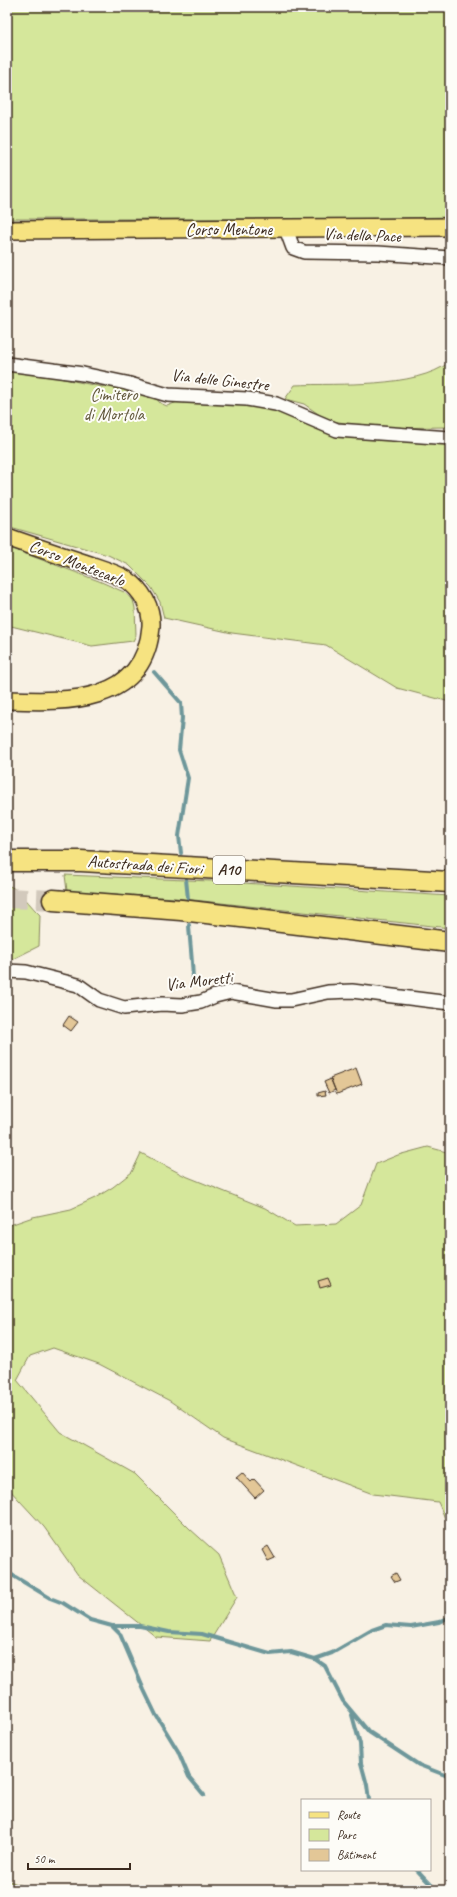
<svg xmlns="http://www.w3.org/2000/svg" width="457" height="1897" font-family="Caveat,sans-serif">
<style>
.green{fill:#d5e79b;stroke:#88885c}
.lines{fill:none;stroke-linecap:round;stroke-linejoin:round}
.stream{stroke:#6e979a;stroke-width:4}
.building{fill:#e3c797;stroke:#3b2a1e}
.highway-tunnel{stroke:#d2c9bc;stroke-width:20;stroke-dasharray:20 10;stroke-linecap:butt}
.minor-casing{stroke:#3b2a1e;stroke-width:16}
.major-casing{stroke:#3b2a1e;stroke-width:20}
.highway-casing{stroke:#3b2a1e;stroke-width:23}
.minor{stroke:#fdfcf7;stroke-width:13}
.major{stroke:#f6e381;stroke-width:17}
.highway{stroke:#f6e381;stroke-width:20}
.labels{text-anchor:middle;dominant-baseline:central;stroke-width:4;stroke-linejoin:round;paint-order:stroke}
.shield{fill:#fdfcf7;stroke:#75695f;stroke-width:1}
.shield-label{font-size:16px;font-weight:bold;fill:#3b2a1e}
.street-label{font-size:17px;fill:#3b2a1e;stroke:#fdfcf7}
.park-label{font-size:17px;fill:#62593d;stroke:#fdfcf7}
</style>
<rect width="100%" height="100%" fill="#f8f1e4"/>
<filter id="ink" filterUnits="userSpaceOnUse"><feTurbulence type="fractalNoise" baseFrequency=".025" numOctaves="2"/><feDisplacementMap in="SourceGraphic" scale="8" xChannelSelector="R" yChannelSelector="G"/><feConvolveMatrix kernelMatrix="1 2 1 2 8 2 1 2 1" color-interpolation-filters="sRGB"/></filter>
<g filter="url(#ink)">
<path class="green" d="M7 7H450V217L347 219H7Z
M450 362V427L374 428 327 420 304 404 285 399 295 385C339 383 414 389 450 362Z
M7 371 54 377 103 387 104 382 156 398 160 403 167 406 180 401 239 403 294 413 323 431 338 435 450 444V702L397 688 326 645 232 633 164 618 160 602 151 587 129 565 108 555 7 526Z
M7 538 18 551 99 581 124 592 133 600 135 608 136 635 133 641 92 646 7 625Z
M65 875 211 881 450 896V928L175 898 67 891Z
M7 885C20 889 30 906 40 915L39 946 7 962Z
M428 1147 450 1153V1164L445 1182 450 1186V1530L438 1502 373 1494 223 1438 170 1401 99 1364 53 1348 30 1356 17 1380 60 1432 135 1474 190 1529 219 1555 237 1597 210 1641 156 1637 78 1575 44 1527 7 1487V1226L33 1217 71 1209 95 1198 113 1187 132 1172 141 1153 183 1175 265 1208 295 1226 336 1224 361 1205 376 1164 398 1155Z
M7 1880 33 1890H7Z"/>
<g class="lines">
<path class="stream" d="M154 672 181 703 182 718 179 750 188 778 179 836 181 853
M186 879 188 899
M189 925C190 945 193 964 193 984
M7 1572 50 1598 63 1603 90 1620 112 1626H140L169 1632 202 1634 270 1654 291 1652 315 1659 325 1666 343 1701 369 1732 419 1765 450 1777
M112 1626 120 1634 144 1690 156 1715 178 1751 189 1777 204 1795
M315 1659 332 1653 372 1630 386 1625 411 1627 439 1622 450 1617
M352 1715 360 1744 361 1763 367 1785 369 1800
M417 1870 436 1890"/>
</g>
<path class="building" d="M69 1016 78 1022 71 1031 63 1025Z
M356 1068 362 1084 337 1094 330 1078Z
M331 1079 335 1090 329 1093 324 1082Z
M325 1091 326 1095 318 1096V1093Z
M328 1278 331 1285 320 1288 318 1281Z
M242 1472 251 1482 254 1479 264 1490 255 1498 236 1477Z
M268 1546 275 1558 268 1561 262 1550Z
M396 1573 400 1580 395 1582 391 1576Z"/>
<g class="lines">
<path class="highway-tunnel" d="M7 898 53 900"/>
<g class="minor-casing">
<path id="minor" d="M286 229 293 248 304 252 378 253 450 258
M7 364 83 374 126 383 168 395 247 399 276 404 337 430 450 438
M7 971 26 972 78 985 99 1000 124 1008 162 1004 182 1005 201 1002 215 996 231 992 277 1000H291L328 992 352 991 450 1003"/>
</g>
<g class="major-casing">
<path id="major" d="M7 230 450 227
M7 537C33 546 59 555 84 563 98 568 114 572 127 580 142 590 152 608 151 626 145 705 67 702 7 700"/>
</g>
<g class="highway-casing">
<path id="highway" d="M7 861H81L450 882
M53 900 181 910 450 942"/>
</g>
<use href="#minor" class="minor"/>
<use href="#major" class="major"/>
<use href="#highway" class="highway"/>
</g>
</g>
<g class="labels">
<rect class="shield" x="213" y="856" width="32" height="28" rx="3"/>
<g class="shield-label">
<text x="229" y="870">A10</text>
</g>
<g class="street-label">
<text x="229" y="229">Corso Mentone</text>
<text transform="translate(362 235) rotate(2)">Via della Pace</text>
<text transform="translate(220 380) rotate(6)">Via delle Ginestre</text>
<text transform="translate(77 563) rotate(21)">Corso Montecarlo</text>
<text transform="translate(145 865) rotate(4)">Autostrada dei Fiori</text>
<text transform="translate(199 981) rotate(-7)">Via Moretti</text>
</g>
<g class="park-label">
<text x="114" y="394">Cimitero<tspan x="114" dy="20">di Mortola</tspan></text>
</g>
</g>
<rect width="457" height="1897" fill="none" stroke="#fdfcf7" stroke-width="24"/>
<rect x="12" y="12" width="433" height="1873" fill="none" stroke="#3b2a1e" stroke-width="1.5" filter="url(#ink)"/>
<rect x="301" y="1799" width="130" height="72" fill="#fdfcf7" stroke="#afa8a0"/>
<rect x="309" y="1812" width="20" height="6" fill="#f6e381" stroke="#afa8a0"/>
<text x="337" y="1819" font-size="12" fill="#3b2a1e">Route</text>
<rect x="309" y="1829" width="20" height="12" fill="#d5e79b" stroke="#afa8a0"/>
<text x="337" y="1839" font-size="12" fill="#3b2a1e">Parc</text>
<rect x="309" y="1849" width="20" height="12" fill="#e3c797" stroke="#afa8a0"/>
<text x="337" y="1859" font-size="12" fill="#3b2a1e">Bâtiment</text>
<path d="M28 1863v6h102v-6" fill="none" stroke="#3b2a1e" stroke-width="2"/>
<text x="34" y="1863" font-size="12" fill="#3b2a1e" stroke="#fdfcf7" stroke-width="3" paint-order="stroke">50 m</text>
</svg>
